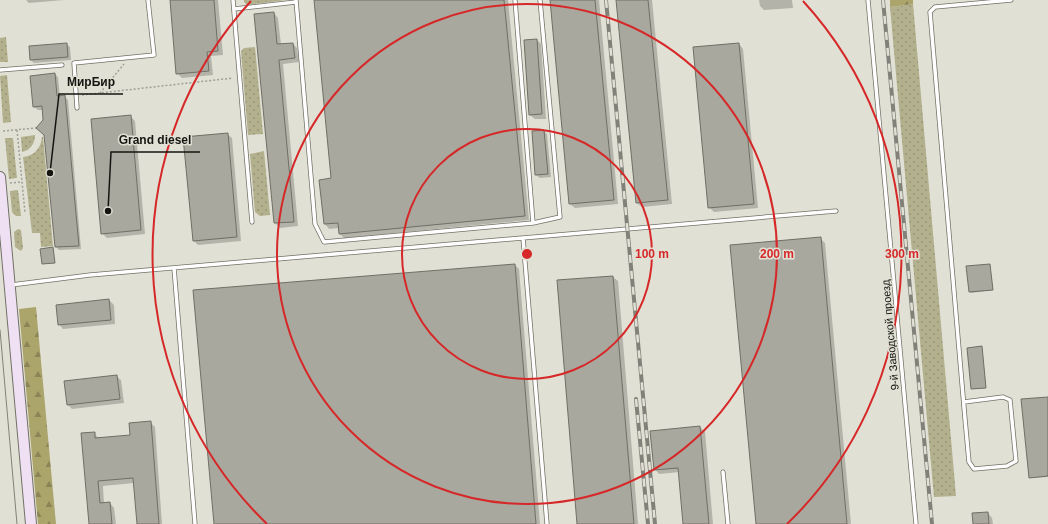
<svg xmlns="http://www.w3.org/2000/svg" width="1048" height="524" font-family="Helvetica,sans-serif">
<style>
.grass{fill:url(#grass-dots)}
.forest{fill:url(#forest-firs)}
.shadow{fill:#0003}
.building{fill:#a9a89e;stroke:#706f65}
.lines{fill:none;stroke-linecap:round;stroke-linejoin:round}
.service-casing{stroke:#727167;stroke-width:5}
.secondary-casing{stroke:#727167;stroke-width:12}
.path{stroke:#a09f96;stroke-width:1.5;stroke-dasharray:2 2;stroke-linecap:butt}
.service{stroke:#fff;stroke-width:3.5}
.secondary{stroke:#f0e0f4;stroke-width:10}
.tram{stroke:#828179;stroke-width:1}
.rail-casing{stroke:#828179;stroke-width:4}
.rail{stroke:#e1e0d5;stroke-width:2.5;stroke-dasharray:8;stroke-linecap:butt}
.ring{fill:none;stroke:#d62828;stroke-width:2}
.labels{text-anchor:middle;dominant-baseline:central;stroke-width:3;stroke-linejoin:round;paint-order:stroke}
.street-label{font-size:11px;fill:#141410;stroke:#e1e0d5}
.centre{fill:#d62828;stroke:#e1e0d5;stroke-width:2}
.ring-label{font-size:12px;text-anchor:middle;font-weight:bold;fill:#d62828;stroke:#e1e0d5;stroke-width:3;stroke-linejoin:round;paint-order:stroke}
.leader{fill:none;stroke:#141410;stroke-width:1.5}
.callout-dot{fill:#141410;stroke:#e1e0d5;stroke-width:1.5}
.callout-label{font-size:12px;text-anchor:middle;font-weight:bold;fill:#141410;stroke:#e1e0d5;stroke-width:3;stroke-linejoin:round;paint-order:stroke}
</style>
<defs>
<pattern id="grass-dots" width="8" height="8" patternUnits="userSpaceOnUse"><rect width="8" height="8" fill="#b3b08d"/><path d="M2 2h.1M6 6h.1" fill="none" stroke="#999679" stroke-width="1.8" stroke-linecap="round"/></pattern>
<pattern id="forest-firs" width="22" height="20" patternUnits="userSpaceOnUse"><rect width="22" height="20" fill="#aba46b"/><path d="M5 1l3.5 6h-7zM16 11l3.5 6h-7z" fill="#8a8457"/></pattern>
</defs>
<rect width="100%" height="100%" fill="#e1e0d5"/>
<path class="grass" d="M244 0H286L247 5 244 2Z
M913 4 956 496 934 497 890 7Z
M6 37 8 62H0V38Z
M255 47 263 134 248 135 241 51 244 48Z
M7 75 11 122 3 123 0 76Z
M35 135C35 143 31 150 22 152L21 137Z
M42 137H43L53 246 41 247 40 233H32L23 157C34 156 41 148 42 137Z
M5 138H13L17 178 9 179Z
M264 151 270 215 260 216 255 212 250 154Z
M18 190 21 216H16L12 212 10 191Z
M18 229 21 230 23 248 21 251 15 247 14 232Z"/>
<path class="forest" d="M890 0H913V4L890 7Z
M36 307 56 524H38L19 309Z"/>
<path class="shadow" d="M26 0H64L29 3Z
M171 0H218L223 55 211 56 213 75 182 78 177 73Z
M315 0H508L529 220 344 238 340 234 339 228 329 229 325 224 332 179Z
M551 0H599L618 204 575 208 570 204Z
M617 0H652L672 204 642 207 637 203Z
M759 0H792L793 8 764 10 760 6Z
M274 13 278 18 281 45 293 44 297 48 299 62 283 64 298 226 280 228 275 223 255 15Z
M537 40 541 44 546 119H535L530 115Z
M66 44 70 47 71 60 34 63 31 60 30 47Z
M739 44 743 49 758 208 714 212 709 207Z
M55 74 58 77 60 97 64 96 68 100 81 249 59 250 56 247 43 110H38L34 107Z
M130 116 135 121 145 234 107 238 102 233Z
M544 131 547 134 551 177 540 178 536 175 533 132Z
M227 134 232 138 241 241 198 245 194 241Z
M820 238 825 243 851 524H757Z
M53 248 55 263 44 264H43Z
M515 265 519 269 540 524H215Z
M990 265 993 290 971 293 970 292Z
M613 277 618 281 638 524H578Z
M109 300 114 305 115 324 63 329 59 324Z
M982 348 986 388 973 389Z
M116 376 121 380 124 403 72 409 68 405Z
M1048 398V477L1030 478Z
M150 422 155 427 162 524H138L134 483 103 486 104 504 110 503 114 508 116 524H90L94 433 99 439 131 436Z
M700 427 705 432 713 524H684L680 472 659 474 655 469Z
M988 513 992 518 993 524H974Z"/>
<path class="building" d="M170 0H214L218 51 207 52 209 71 176 74Z
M314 0H504L525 216 339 234 338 223 324 224 319 180 331 178Z
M550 0H595L614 200 569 204Z
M616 0H648L668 200 636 203Z
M274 12 277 44 293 43 295 58 279 60 294 222 274 223 254 14Z
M537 39 542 114 529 115 524 40Z
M67 43 68 57 30 60 29 46Z
M739 43 754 204 708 208 693 47Z
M55 73 57 96 65 95 79 246 55 247 44 135 36 128 43 120 42 106 33 107 30 76Z
M131 115 141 230 101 234 91 119Z
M544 130 548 174 535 175 532 131Z
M228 133 237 237 193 241 183 137Z
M821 237 847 524H756L730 245Z
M53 247 55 263 42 264 40 249Z
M515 264 536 524H214L193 290Z
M990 264 993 290 969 292 966 266Z
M613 276 634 524H577L557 280Z
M109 299 111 320 58 325 56 305Z
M982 346 986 388 971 389 967 348Z
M117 375 120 399 67 405 64 381Z
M1048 397V476L1029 478 1021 399Z
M151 421 159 524H137L133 478 98 481 100 503 110 502 112 524H89L81 433 95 432V438L130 435 129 423Z
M700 426 709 524H683L678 468 654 470 650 431Z
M988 512 989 524H973L972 513Z"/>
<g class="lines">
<g class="service-casing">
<path id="service" d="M233 0 252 222
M296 0 315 224 324 242 533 223 560 217 540 0
M515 0 533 223
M868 0 916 524
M234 9 296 2
M0 70 62 65
M77 108 74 63 154 55 148 0
M523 238 547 524
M174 268 195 524
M11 285 90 275 836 211
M964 402 1003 397 1010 400 1016 461 1007 466 974 469 969 462 965 419 930 12 935 7 1011 0
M723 472 728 524"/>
</g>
<g class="secondary-casing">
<path id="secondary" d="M0 177 31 524"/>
</g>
<path class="path" d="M100 93 124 64
M82 95 233 78
M17 130 25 213
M3 131 36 128
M10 183 22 182"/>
<use href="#service" class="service"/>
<use href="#secondary" class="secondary"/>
<path class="tram" d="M0 330 17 524"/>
<g class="rail-casing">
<path id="rail" d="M606 0 655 524
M883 0 932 524
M636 399 648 524"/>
</g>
<use href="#rail" class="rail"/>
</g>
<g class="ring">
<circle cx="527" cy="254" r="125"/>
<circle cx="527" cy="254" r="250"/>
<path d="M267 524A375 375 0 0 1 251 1M803 1A375 375 0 0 1 787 524"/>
</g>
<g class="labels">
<g class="street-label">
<text transform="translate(890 335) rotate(-95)">9-й Заводской проезд</text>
</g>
</g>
<circle cx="527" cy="254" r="6" class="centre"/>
<g class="ring-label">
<text x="652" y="258">100 m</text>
<text x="777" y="258">200 m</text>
<text x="902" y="258">300 m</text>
</g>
<path class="leader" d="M50 173L59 94H123M108 211L111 152H200"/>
<g class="callout-dot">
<circle cx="50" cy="173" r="4"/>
<circle cx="108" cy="211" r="4"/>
</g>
<g class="callout-label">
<text x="91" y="86">МирБир</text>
<text x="155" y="144">Grand diesel</text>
</g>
</svg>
